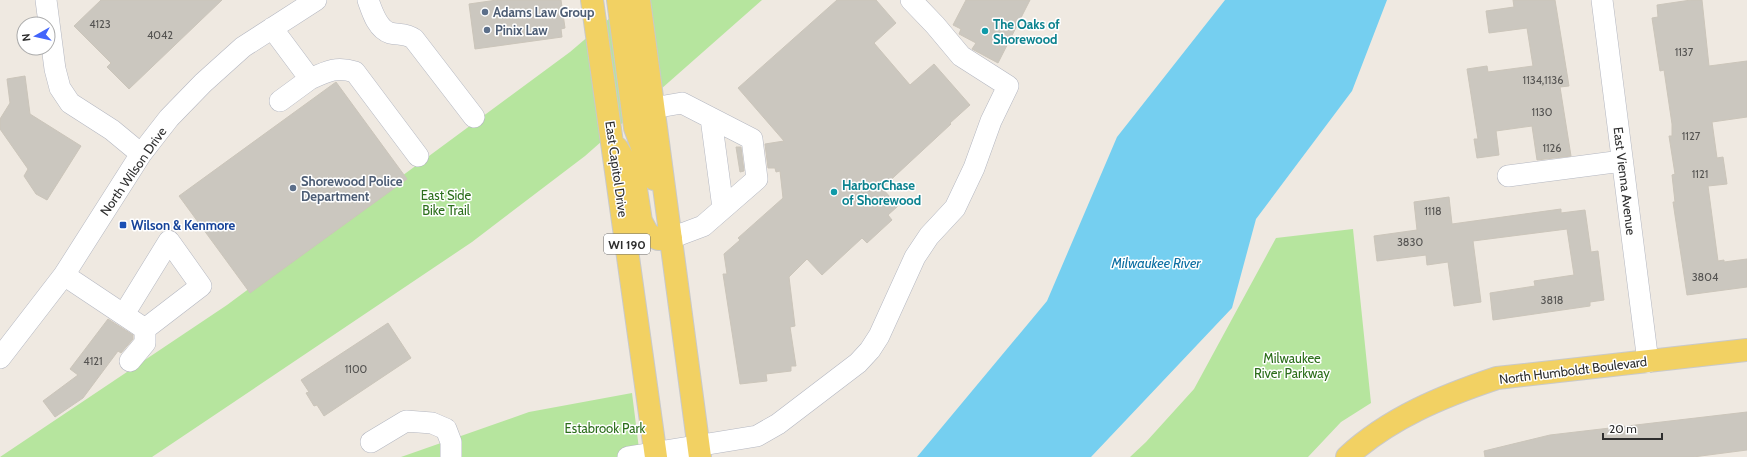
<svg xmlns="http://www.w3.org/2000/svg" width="1747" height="457" font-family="Cabin,sans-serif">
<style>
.green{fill:#b6e59e}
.water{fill:#75cff0}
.building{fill:#cbc7bf;stroke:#cbc5ba}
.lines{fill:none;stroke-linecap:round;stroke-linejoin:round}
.minor-casing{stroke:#b4b7c1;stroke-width:22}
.major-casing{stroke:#c9c9c9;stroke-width:24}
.minor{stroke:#fff;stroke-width:21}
.major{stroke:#f2d163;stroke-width:22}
.service-dot{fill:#5c6f8a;stroke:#fff;stroke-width:1.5}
.culture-dot{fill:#0f9aa8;stroke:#fff;stroke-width:1.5}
.transit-dot{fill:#1a4fb4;stroke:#fff;stroke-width:1.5}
.labels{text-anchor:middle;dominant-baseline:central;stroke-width:3;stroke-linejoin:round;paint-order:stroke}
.number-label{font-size:11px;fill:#555452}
.shield{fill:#fff;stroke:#6d6d6d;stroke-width:1}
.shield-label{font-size:12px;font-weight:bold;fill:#2e2e2e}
.service-label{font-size:13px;font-weight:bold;fill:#4e5e75;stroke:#fff;text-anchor:start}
.culture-label{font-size:13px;font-weight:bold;fill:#0d838f;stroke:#fff;text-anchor:start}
.street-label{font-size:13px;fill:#2e2e2e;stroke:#fff}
.park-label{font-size:13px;fill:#2c6e1b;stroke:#fff}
.transit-label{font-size:13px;font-weight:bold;fill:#164399;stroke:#fff;text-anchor:start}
.water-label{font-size:14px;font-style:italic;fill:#0d6fa3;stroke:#fff}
</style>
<rect width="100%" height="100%" fill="#efe9e1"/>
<path class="green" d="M631 0H762L585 156 472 242 152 457H0L227 305 570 52Z
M1353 229 1371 403 1341 422 1308 457H1130L1146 442 1194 389 1276 238Z
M632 393 640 457H401L529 412Z"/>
<path class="water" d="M1225 0H1387L1352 91 1256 219 1232 308 1091 457H917L1047 301 1117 137Z"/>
<path class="building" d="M101 0H222L129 89 107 67 111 63 74 26Z
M497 0H561L565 28 561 29 562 37 475 49 469 4Z
M837 0H876L896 23 874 43 910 85 934 64 970 105 950 123 951 124 882 188 898 206 888 215 892 220 867 243 862 238 822 275 807 259 789 277 795 326 790 327 796 366H791V371L766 374 767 381 740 384 723 274H727L724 254 740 240 738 238 783 198 780 171 776 172 775 168H768L765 144 784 141 738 88Z
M966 0H1030L998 63 972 49 976 43 959 34 961 29 953 25Z
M1513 0H1555L1569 86 1560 87 1571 156 1537 160 1532 126 1496 131 1499 155 1477 158 1474 139H1478L1467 69 1487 66 1488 72 1533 66 1527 28 1489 33 1486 11 1514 7Z
M1691 0H1702L1709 66 1747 61V117L1712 122 1717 158 1723 157 1727 184 1708 186 1718 261 1724 260V262L1747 259V287L1687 295 1673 202H1675L1672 175 1675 174 1669 136H1672V124L1664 70 1660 71 1652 18 1658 17 1657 5Z
M25 76 30 114 81 146 47 200 36 194 24 176 28 169 0 129V119L10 103 7 79Z
M336 82 407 179 250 293 179 196Z
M736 147H741L744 171 740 172Z
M1449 197 1452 224 1561 209V213L1585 210 1591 252 1598 251 1604 300 1590 302V306L1493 320 1490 293 1535 286 1534 281 1574 275 1567 229 1473 241 1481 302 1454 306 1448 262 1427 265 1426 255 1377 261 1374 236 1417 230 1414 202Z
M108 319 133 335V339L121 353 118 351 83 398 55 417 43 401 78 375 70 369Z
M388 323 411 358 324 416 317 405 314 406 306 393 309 392 301 380Z
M1747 412V450L1693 457H1485L1484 451 1550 435Z"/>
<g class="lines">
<g class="minor-casing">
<path id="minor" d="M46 0 55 69 60 88 70 103 112 130 141 154
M368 0C372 11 377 29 390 33 399 35 406 33 414 39L474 117
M1602 0 1648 362
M272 28 310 79C327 71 337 66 355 72L418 156
M280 101 310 79
M653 108 682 103 752 139 757 179 703 226 671 238
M711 118 723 208
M1508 176 1622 161
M64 275 145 329 201 286 169 241 124 314
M0 358 64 275 141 154 169 118 203 83 243 47 316 0
M130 361 145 343V329
M371 442 406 421 432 423 446 429 451 442V457
M628 457 757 436 778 424 858 363 870 350 879 336 915 257 929 236 955 208 974 168 991 121 1008 86 961 56 935 25 911 0"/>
</g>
<g class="major-casing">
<path id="major" d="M592 0 656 457
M618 0 635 128 654 179
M639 0 700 457
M617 148 634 176 641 221 648 234 658 239 671 238
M1347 457C1389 418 1443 396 1497 378L1747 350"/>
</g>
<use href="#minor" class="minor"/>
<use href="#major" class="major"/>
</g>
<g class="service-dot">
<circle cx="485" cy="12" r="4"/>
<circle cx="487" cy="30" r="4"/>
<circle cx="293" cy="188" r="4"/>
</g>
<g class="culture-dot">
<circle cx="985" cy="31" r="4"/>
<circle cx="834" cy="192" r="4"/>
</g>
<rect class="transit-dot" x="119" y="221" width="8" height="8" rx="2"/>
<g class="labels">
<g class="number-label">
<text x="100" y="24">4123</text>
<text x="160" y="35">4042</text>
<text x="1684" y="52">1137</text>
<text x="1543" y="80">1134,1136</text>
<text x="1542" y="112">1130</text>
<text x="1691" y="136">1127</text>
<text x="1552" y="148">1126</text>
<text x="1700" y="174">1121</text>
<text x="1433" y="211">1118</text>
<text x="1410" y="242">3830</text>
<text x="1705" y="277">3804</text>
<text x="1552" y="300">3818</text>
<text x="93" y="361">4121</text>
<text x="356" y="369">1100</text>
</g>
<rect class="shield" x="604" y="234" width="46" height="20" rx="3"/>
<g class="shield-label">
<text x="627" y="244">WI 190</text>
</g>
<g class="service-label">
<text x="493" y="12">Adams Law Group</text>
<text x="495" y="30">Pinix Law</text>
<text x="301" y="181">Shorewood Police<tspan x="301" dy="15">Department</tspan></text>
</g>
<g class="culture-label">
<text x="993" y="24">The Oaks of<tspan x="993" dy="15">Shorewood</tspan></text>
<text x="842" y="185">HarborChase<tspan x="842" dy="15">of Shorewood</tspan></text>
</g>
<g class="street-label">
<text transform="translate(617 169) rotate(82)">East Capitol Drive</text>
<text transform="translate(133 171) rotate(-55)">North Wilson Drive</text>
<text transform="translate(1625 181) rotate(83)">East Vienna Avenue</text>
<text transform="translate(1573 370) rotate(-7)">North Humboldt Boulevard</text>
</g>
<g class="park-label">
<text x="446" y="195">East Side<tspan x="446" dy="15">Bike Trail</tspan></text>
<text x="1292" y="358">Milwaukee<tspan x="1292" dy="15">River Parkway</tspan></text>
<text x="605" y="428">Estabrook Park</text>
</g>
<g class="transit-label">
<text x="131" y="225">Wilson &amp; Kenmore</text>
</g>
<g class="water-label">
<text x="1156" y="263">Milwaukee River</text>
</g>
</g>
<g transform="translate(36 36) rotate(262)"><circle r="19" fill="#ffffff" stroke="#ababab"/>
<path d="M0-3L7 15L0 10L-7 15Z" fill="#4264fb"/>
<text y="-6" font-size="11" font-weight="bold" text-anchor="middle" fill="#2e2e2e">N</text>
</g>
<path d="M1603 433v6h59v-6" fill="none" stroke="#2e2e2e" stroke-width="2"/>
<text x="1609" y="433" font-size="12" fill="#2e2e2e" stroke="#ffffff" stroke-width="3" paint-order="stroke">20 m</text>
</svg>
